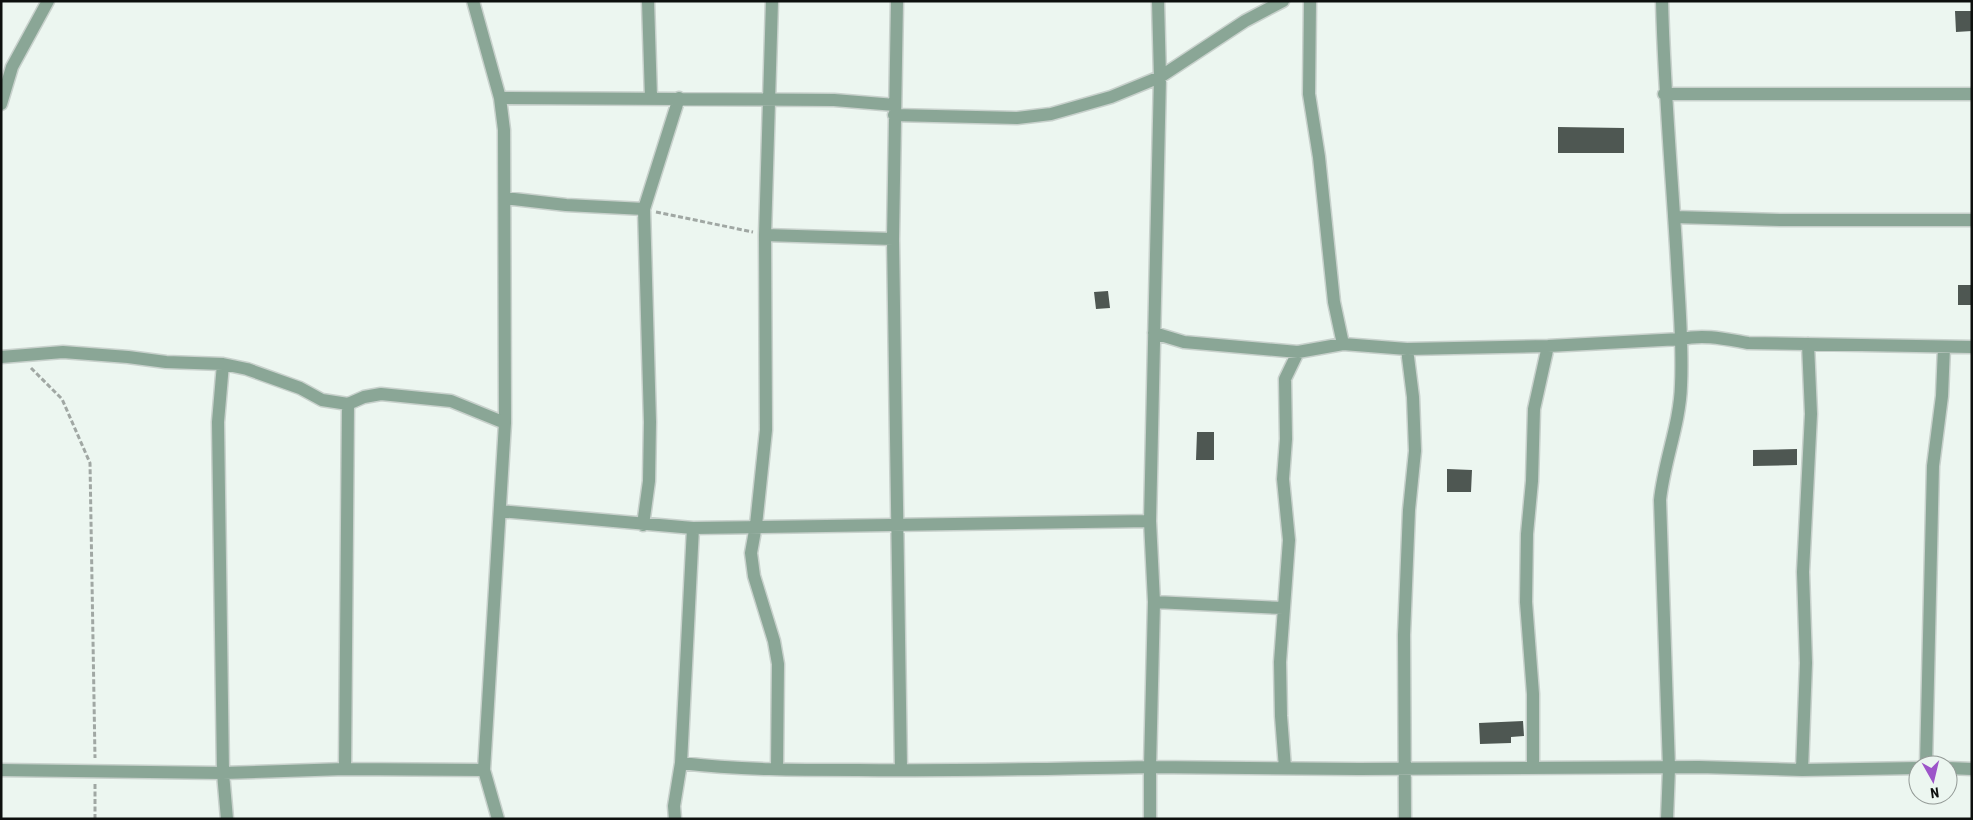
<svg xmlns="http://www.w3.org/2000/svg" width="1973" height="820" font-family="'Roboto Condensed',sans-serif">
<style>
.building{fill:#4e5752}
.lines{fill:none;stroke-linecap:round;stroke-linejoin:round}
.street-casing{stroke:#c8d1cc;stroke-width:15}
.path{stroke:#a0a7a3;stroke-width:3;stroke-dasharray:5 2.5;stroke-linecap:butt}
.street{stroke:#8aa696;stroke-width:12}
</style>
<rect width="100%" height="100%" fill="#ecf6f0"/>
<path class="building" d="M1955 11H1972V31L1956 32Z
M1558 127 1624 128V153H1558Z
M1958 285H1972V305H1958Z
M1108 291 1110 308 1096 309 1094 292Z
M1197 432H1214V460H1196Z
M1797 449V465L1753 466V450Z
M1447 469 1472 470 1471 492H1447Z
M1523 721 1524 736 1511 737V743L1480 744 1479 723Z"/>
<g class="lines">
<g class="street-casing">
<path id="street" d="M473 1 500 98 504 130 505 423 484 770 498 819
M648 1 651 98
M772 1 765 235 766 430 756 525 751 553 754 576 774 641 778 664 777 769
M897 1 893 239 901 770
M1310 1 1309 94 1319 157 1334 302 1343 344
M1662 1C1664 89 1672 176 1677 263 1679 303 1683 344 1681 385 1680 424 1664 461 1660 500L1669 768 1667 819
M1664 94H1972
M500 98 834 100 895 105
M1 104 12 67 48 1
M894 115 1017 118 1051 114 1111 97 1160 77 1245 21 1283 1
M505 198 566 205 644 209
M1674 217 1782 220H1972
M765 235 893 239
M1154 333 1184 342 1298 352 1343 344 1407 349 1548 346 1681 339C1705 334 1725 339 1748 343L1972 347
M1808 344 1811 414 1803 572 1806 663 1802 770 1918 768
M1 357 63 352 128 357 166 362 223 364 247 369 300 388 322 400 348 404 364 397 381 394 451 401 505 423
M223 364 218 422 223 773 227 819
M500 511 693 528 1150 521
M643 525 649 481 650 422 644 209 679 98
M1154 602 1283 608
M681 763C740 770 799 770 858 770 956 771 1053 769 1150 767L1154 602 1150 521 1160 77 1158 1
M1926 765 1933 466 1942 396 1944 347
M1533 767V694L1526 602 1527 534 1532 481 1534 409 1548 346
M1285 768 1281 716 1280 662 1289 540 1283 479 1286 439 1285 379 1298 352
M1948 768 1972 769
M345 769 348 404
M1 770 223 773 345 769 484 770
M675 819 674 806 681 763 693 528
M1150 819V767L1359 769 1699 767 1802 770
M1405 819 1404 635 1409 510 1415 451 1413 397 1407 349"/>
</g>
<path class="path" d="M656 212 753 232
M31 368 62 399 90 463 95 758
M95 819V784"/>
<use href="#street" class="street"/>
</g>
<rect width="1973" height="820" fill="none" stroke="#0d100e" stroke-width="5"/>
<g transform="translate(1933 780) rotate(172)"><circle r="24" fill="#ecf6f0" stroke="#939a96"/>
<path d="M0-4L9 19L0 12L-9 19Z" fill="#9d55c9"/>
<text y="-8" font-size="14" font-weight="bold" text-anchor="middle" fill="#0d100e">N</text>
</g>
</svg>
